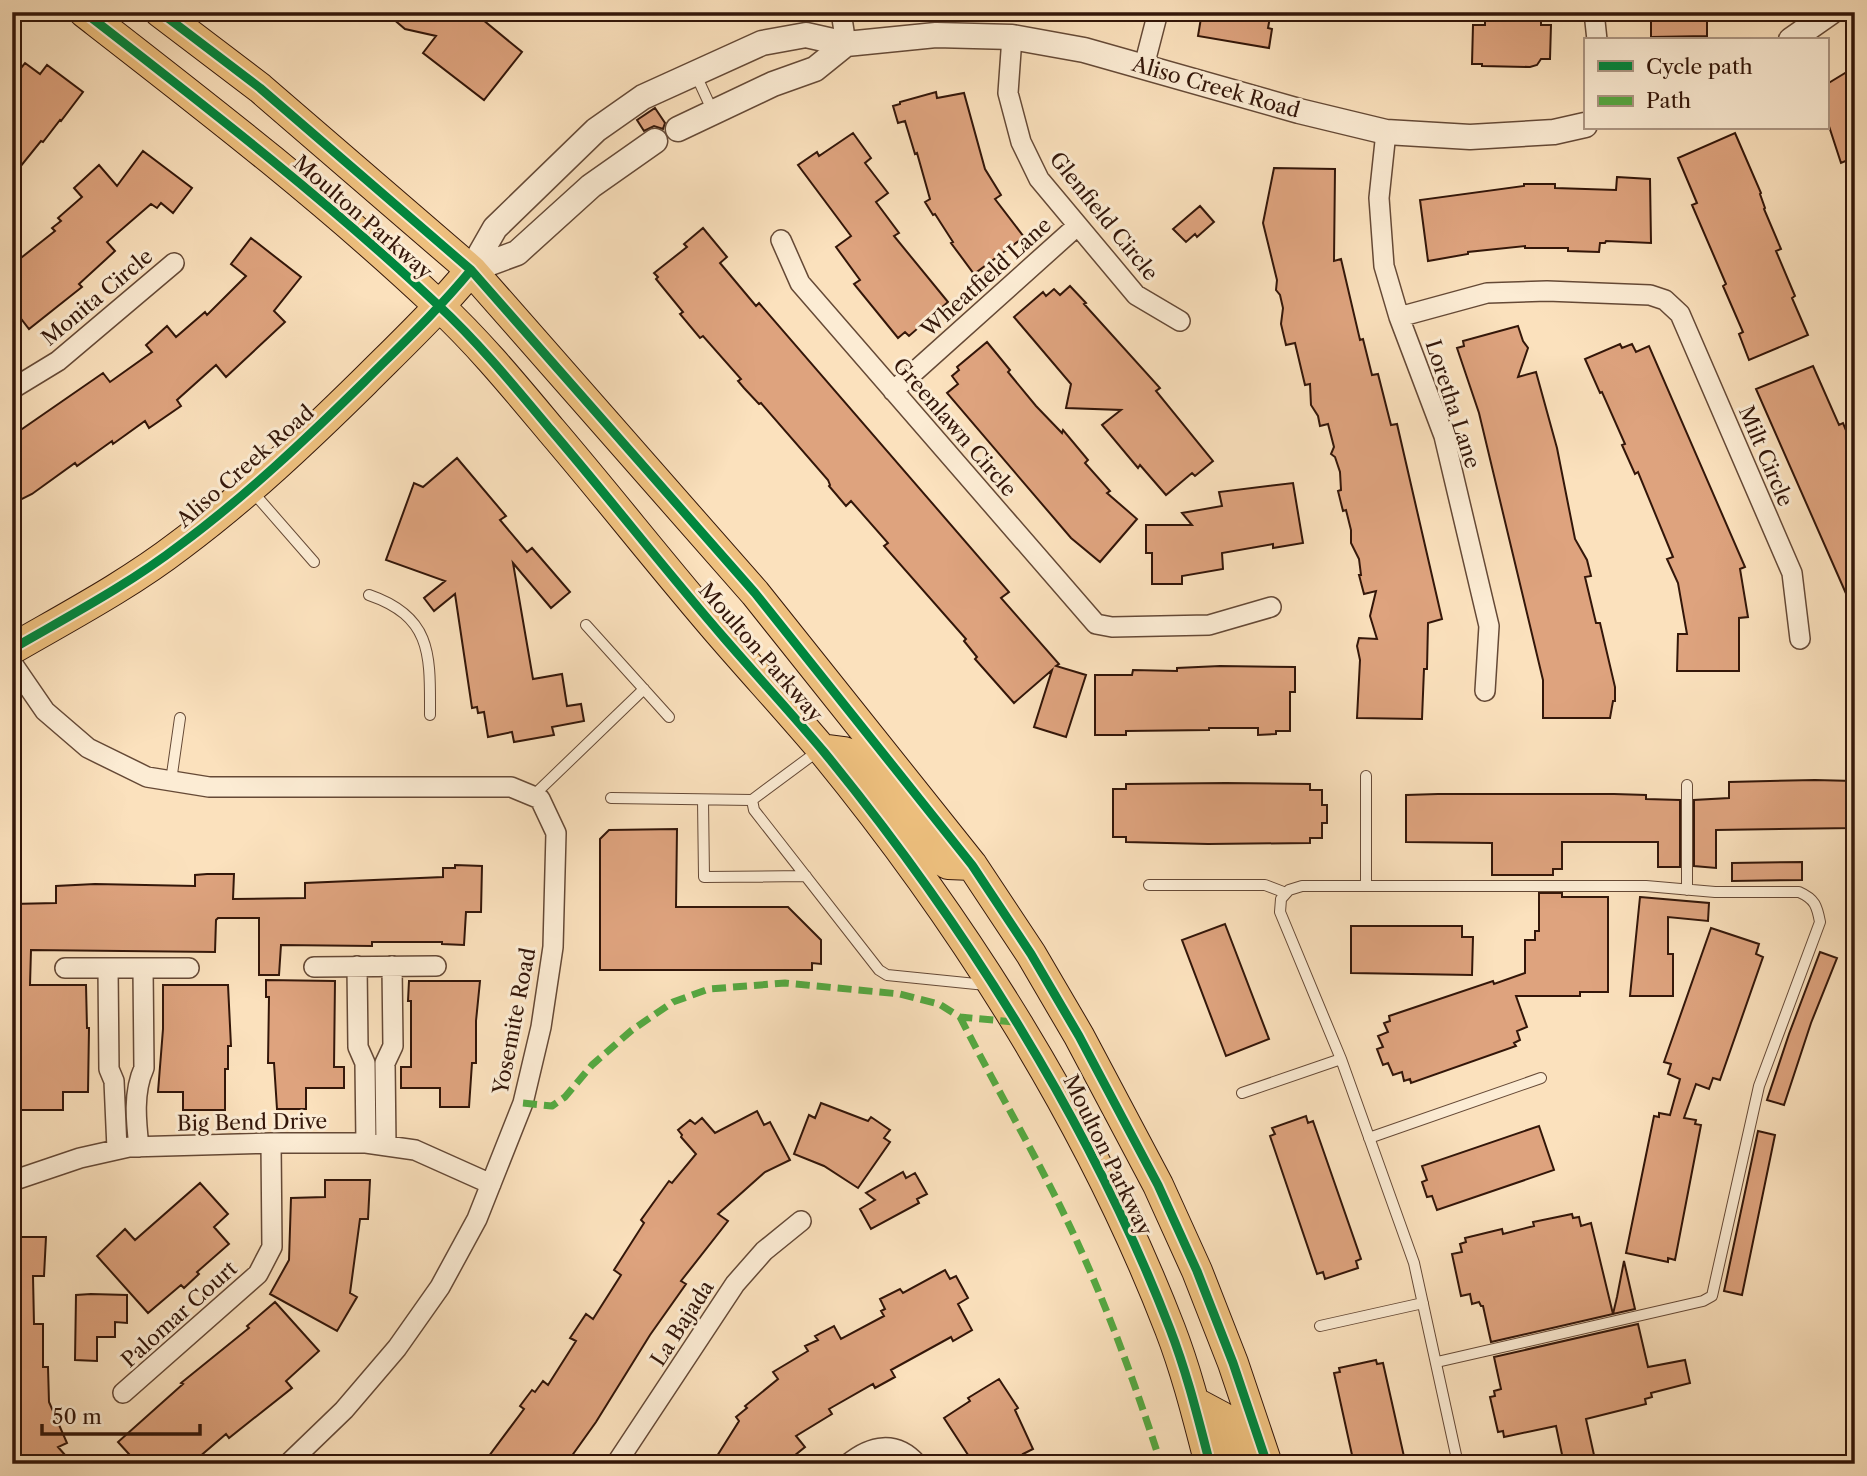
<svg xmlns="http://www.w3.org/2000/svg" width="1867" height="1476" font-family="'Libre Caslon Text',serif">
<style>
.building{fill:#dea37e;stroke:#331609;stroke-width:2}
.lines{fill:none;stroke-linecap:round;stroke-linejoin:round}
.service-casing{stroke:#654936;stroke-width:12}
.minor-casing{stroke:#654936;stroke-width:22}
.tertiary-casing{stroke:#654936;stroke-width:27}
.primary-casing{stroke:#331609;stroke-width:32}
.service{stroke:#fcecd4;stroke-width:10}
.minor{stroke:#fcecd4;stroke-width:19}
.tertiary{stroke:#fcecd4;stroke-width:24}
.primary{stroke:#eec07e;stroke-width:30}
.quiet{stroke:#54a941;stroke-width:7;stroke-dasharray:14 7;stroke-linecap:butt}
.cycleway-casing{stroke:#fcecd4;stroke-width:13}
.cycleway{stroke:#00873e;stroke-width:9}
.labels{text-anchor:middle;dominant-baseline:central;stroke-width:6;stroke-linejoin:round;paint-order:stroke}
.street-label{font-size:21px;fill:#331609;stroke:#fcecd4}
</style>
<rect width="100%" height="100%" fill="#fbe1bd"/>
<filter id="stains"><feTurbulence type="fractalNoise" baseFrequency=".00286" numOctaves="4"/><feColorMatrix values="0 0 0 0 .2 0 0 0 0 .09 0 0 0 0 .02 0 0 0 .5 -.17"/></filter>
<radialGradient id="worn" r=".72"><stop offset=".6" stop-color="#630" stop-opacity="0"/><stop offset="1" stop-color="#630" stop-opacity=".3"/></radialGradient>
<path class="building" d="M385 12H487L482 19 522 52 484 100 423 53 436 36 405 29Z
M1202 12H1271L1268 28 1272 29 1269 48 1198 36Z
M1485 12H1541V25H1551L1550 59H1541L1537 65 1530 67 1482 66V64H1472L1473 25H1485Z
M1651 12H1707V36L1651 37Z
M25 63 40 74 47 65 83 92 61 121 60 120 43 142 41 141 12 177V79Z
M1855 67V157L1841 163 1827 120V84Z
M936 92 937 98 964 93 985 169 1001 195 995 199 1024 237 974 274 951 243 953 242 935 214 933 215 925 202 930 199 917 153 915 154 905 121 898 123 893 106 900 104V102Z
M655 108 665 123 663 129 654 126 644 131 637 120Z
M853 133 871 158 865 163 888 193 876 202 899 233 894 236 948 302 909 336 905 332 898 338 854 284 860 280 836 247 851 236 798 165 817 152 819 156Z
M1735 133 1761 193 1760 194 1765 208 1764 209 1781 249 1776 251 1795 296 1792 298 1808 335 1749 360 1739 334 1743 332 1723 286 1726 284 1692 205 1697 203 1678 158Z
M143 151 192 188 173 213 161 203 157 208 151 204 107 242 115 251 79 284 82 287 29 329 12 307V265L55 231 52 228 61 221 58 218 82 197 74 188 99 165 117 186Z
M1274 168 1335 169 1334 261 1341 259 1360 340 1363 339 1372 375 1378 374 1391 425 1397 424 1442 619 1428 623 1427 669H1424L1422 719 1357 718 1360 660 1357 646 1359 638 1377 639 1370 616 1376 591 1364 594 1359 575H1361L1359 559 1351 543V530L1346 510 1343 511 1338 491 1341 490 1340 472 1335 457 1331 454 1334 447 1328 424 1320 426 1318 416 1311 405 1310 384 1305 385 1295 343 1286 345 1281 324 1283 308 1280 295 1276 290 1277 280 1263 223Z
M1617 177 1650 179 1651 243 1606 241 1605 243H1600L1599 252 1568 251V248H1525V246L1468 252V254L1428 261 1420 200 1524 186V184H1555V188L1616 190Z
M1200 206 1214 222 1197 237 1195 234 1186 242 1173 229Z
M703 228 727 257 720 263 756 306 759 303 1009 592 1001 598 1059 664 1056 666 1086 675 1066 737 1034 727 1052 670 1014 703 975 659 977 657 964 641 966 639 884 546 888 543 851 501 846 506 829 486 830 485 828 480 761 403 759 404 744 388 738 381 741 379 703 336 700 338 680 314 683 312 656 279 658 277 654 273 687 247 684 244Z
M251 238 301 277 274 311 285 322 226 377 216 365 177 400 181 406 149 428 145 421 113 444 112 441 77 466 75 463 32 494 12 504V436L103 373 110 382 152 352 146 345 167 326 176 337 205 312 207 315 246 276 231 264Z
M1070 286 1086 303 1084 304 1160 388 1156 391 1213 461 1195 476 1192 473 1166 495 1140 465 1138 468 1102 425 1121 410 1066 408 1071 384 1014 317 1043 292 1046 296 1054 289 1060 295Z
M1518 326 1523 341 1528 348 1518 377 1536 372 1557 448 1575 539 1587 560 1591 576 1585 577 1596 623H1600L1615 687V701H1613L1610 718H1543V680L1479 413 1457 348 1464 346 1463 341Z
M987 342 1010 370 1008 372 1036 406 1062 433 1063 430 1088 460 1085 463 1110 491 1107 493 1137 519 1100 562 1071 538 947 393 958 384 952 376 959 370 957 367Z
M1620 344 1622 348 1632 344 1636 352 1649 346 1745 567 1740 569 1748 617 1739 618V671H1677L1678 634H1687L1678 583 1667 559 1673 557 1638 472 1635 474 1622 445 1625 444 1602 392 1600 393 1585 359Z
M1813 366 1839 425 1843 423 1855 452V614L1756 389Z
M457 458 506 516 500 520 527 552 532 548 570 592 551 608 513 563 533 679 562 674 567 706 581 704 584 721 552 727 554 735 514 742 512 732 488 737 484 712 478 713 477 707 472 708 455 594 434 611 424 598 445 581 386 560 414 483 423 487Z
M1293 483 1303 543 1273 548V544L1222 553 1223 569 1182 576V584H1152V553H1146V525H1192L1182 513 1222 506 1219 492Z
M1220 666 1295 667V692H1290V731H1276V734L1258 735V728H1209V730L1126 731V735H1095V675H1132L1133 670 1177 671V668Z
M1815 780 1853 781 1854 828 1716 830V868L1694 866V800L1729 798V782Z
M1226 783 1310 784V790H1322V805H1327V823H1322V838H1310V843L1208 844 1126 842V837H1113V789H1126V784Z
M1438 794H1614L1646 795V799L1680 800V867H1658V842H1562V869H1553V875H1492V843L1406 842V795Z
M677 829 676 907H788L821 940V964L812 963V970H600V839L609 830Z
M1802 862V880L1732 881V863Z
M455 865 482 866 481 912H466L464 945 442 944V942H372V946L281 945 279 975H259V918H218L216 920 215 952 31 950 30 985H86L87 1028H89L88 1092H63V1110H12V1075H17V1001L12 1002V904L56 903V886L95 884 195 886V875L207 874H234L233 899 305 898V883L443 877V868H455Z
M1539 893H1562V897H1608V992H1580V996H1516L1527 1027 1517 1031 1520 1040 1514 1043 1516 1046 1411 1083 1410 1079 1404 1081 1402 1072 1393 1075 1388 1063 1383 1065 1377 1049 1383 1047 1378 1036 1388 1032 1384 1023 1390 1021 1389 1016 1493 981 1494 984 1525 973V940H1535V931H1539Z
M1640 897 1709 903 1708 921 1668 917V954H1673V996H1630Z
M1225 924 1269 1039 1226 1056 1182 940Z
M1351 926H1462V937H1473L1472 975 1351 973Z
M1711 928 1759 944 1756 954 1763 957 1720 1080 1713 1078 1709 1089 1696 1084 1684 1118 1696 1120 1695 1124 1701 1125 1675 1260 1668 1258V1262L1626 1253 1654 1116 1659 1117V1113L1670 1115 1680 1079 1668 1074 1671 1064 1664 1062Z
M1820 952 1837 958 1811 1023 1784 1105 1767 1100 1789 1034Z
M266 980 335 981 334 1067H344V1088H306V1109H277L274 1063H268L269 997H266Z
M409 981H480L476 1021V1063H472L469 1107H440V1088H401V1067H411V1001H408Z
M163 985H228L231 1046H228V1069H225V1110H183V1092H158L163 1029Z
M821 1103 868 1121 871 1117 890 1130 884 1138 890 1142 858 1188 824 1166 794 1154 809 1115 815 1118Z
M757 1111 764 1125 770 1122 790 1160 765 1172 718 1214 728 1221 681 1281 686 1284 650 1335 596 1422 566 1464H483L524 1409 520 1406 532 1390 535 1392 543 1381 548 1385 576 1341 570 1338 586 1314 593 1319 621 1275 614 1270 644 1223 641 1220 669 1181 672 1183 696 1154 681 1137 682 1135 678 1130 690 1120 695 1124 702 1118 715 1133Z
M1306 1116 1308 1123 1313 1121 1361 1259 1356 1261 1358 1268 1325 1279 1323 1272 1317 1274 1270 1136 1275 1134 1272 1128Z
M1539 1126 1554 1170 1437 1210 1432 1196 1427 1197 1422 1182 1427 1180 1422 1166Z
M1758 1131 1775 1135 1742 1295 1724 1291Z
M903 1172 906 1178 915 1173 927 1194 917 1199 919 1203 871 1229 860 1209 875 1200 866 1193Z
M325 1180H370L368 1219H360L350 1293 357 1297 337 1331 270 1294 289 1260 291 1198 325 1197Z
M200 1183 228 1214 214 1227 229 1244 197 1272 199 1274 184 1288 181 1285 148 1313 97 1256 125 1229 135 1240Z
M1572 1214 1573 1218 1579 1217 1581 1226 1591 1223 1613 1314 1491 1342 1483 1306H1481L1479 1302 1472 1304 1470 1294 1461 1296 1452 1254 1462 1252 1460 1244 1466 1242 1465 1238 1502 1229 1503 1234 1534 1226 1533 1222Z
M12 1237H46L44 1276H33L34 1324H43V1367H48L49 1402 67 1443 58 1447 73 1464H12Z
M1624 1261 1635 1309 1613 1314 1617 1297Z
M945 1270 950 1279 956 1276 968 1298 958 1304 972 1330 953 1341 951 1337 891 1370 895 1377 875 1388 873 1384 829 1409 832 1414 796 1436 805 1447 784 1464H712L739 1421 736 1417 747 1408 745 1406 778 1379 773 1372 808 1351 805 1346 818 1340 815 1336 834 1326 841 1339 884 1316 881 1311 885 1309 880 1299 900 1289 903 1293Z
M91 1294 127 1295V1323L115 1322V1337H97V1361L75 1360 76 1295Z
M275 1302 319 1351 286 1381 292 1388 229 1438 226 1434 191 1464H138L118 1442 183 1384 181 1383 249 1328 247 1326Z
M1638 1324 1648 1367 1685 1360 1690 1383 1651 1393 1652 1397 1645 1399 1646 1404 1586 1419 1596 1464H1564L1556 1426 1504 1437 1503 1431 1498 1432 1490 1397 1495 1396 1494 1391 1501 1389 1494 1357Z
M1376 1360 1377 1364 1383 1363 1405 1461 1392 1464H1354L1334 1373 1340 1372 1339 1368Z
M999 1379 1018 1408 1015 1410 1033 1449 1023 1454 1026 1459 1015 1464H974L944 1418 970 1401 968 1398Z"/>
<g class="lines">
<g class="service-casing">
<path id="service" d="M696 75 713 112
M252 491 314 562
M369 595C433 617 430 656 430 715
M586 625 669 717
M818 751 752 800 754 810 879 970 887 975 986 985
M171 781 180 718
M533 796 644 689
M611 798 752 800
M703 800 704 877 806 876
M1149 885H1265L1286 893
M1366 886V776
M1687 890V785
M1242 1093 1341 1059
M1369 1138 1541 1078
M1320 1326 1423 1303
M1437 1362 1703 1301 1712 1296 1759 1086 1820 922C1817 906 1815 899 1799 892H1715L1646 886H1302L1289 890 1281 899 1280 912 1341 1059 1414 1263 1458 1464"/>
</g>
<g class="minor-casing">
<path id="minor" d="M841 12 846 44
M1594 12 1597 40
M12 17 16 12
M1012 37 1008 93 1021 142 1039 179 1136 295 1180 321
M1144 66 1158 12
M1386 132 1379 198 1384 266 1399 317 1444 436 1489 626 1485 691
M781 240 800 283 1096 624 1112 627 1209 625 1271 607
M1399 317 1487 293 1547 291 1650 295 1665 300 1680 314 1792 573 1800 639
M12 389 58 361 174 263
M893 391 1077 226
M12 663 45 711 88 748 147 777 209 787H511L540 799 556 833 553 947 541 1027 523 1103 477 1219 440 1287 397 1348 344 1410 288 1464
M357 966 358 1047 365 1063 366 1143
M314 967 436 966
M65 968H189
M108 968 109 1069 114 1081 117 1149
M386 1146 385 1063 393 1046 392 966
M139 1147C136 1121 133 1092 144 1068L143 968
M12 1181 80 1158 129 1147 271 1143H366L415 1150 491 1184
M123 1393 258 1274 272 1247 271 1143
M616 1464 735 1284 764 1251 801 1221
M848 1464C871 1445 896 1440 917 1464"/>
</g>
<g class="tertiary-casing">
<path id="tertiary" d="M1791 40 1831 12
M678 129 773 84 815 69 846 44
M471 270 495 228 596 130 643 97 762 43 806 35 846 44 936 35 1012 37 1084 50 1299 111 1386 132 1470 137 1554 132 1585 125
M471 270 517 253 591 186 655 141"/>
</g>
<g class="primary-casing">
<path id="primary" d="M84 12C205 106 327 200 438 305 479 343 515 387 551 430 610 499 666 571 725 639 758 677 792 714 824 752 964 923 1090 1122 1170 1329 1187 1373 1198 1418 1210 1464
M160 12 260 88 471 270 755 593 972 865 1031 954 1079 1036 1158 1185 1197 1271 1233 1363 1267 1464
M12 649C69 616 128 585 180 545 246 496 306 439 364 382 401 345 438 310 471 270
M821 749 844 752 860 758 939 858 948 864 972 865
M1194 1402 1222 1417 1240 1464"/>
</g>
<use href="#service" class="service"/>
<use href="#minor" class="minor"/>
<use href="#tertiary" class="tertiary"/>
<use href="#primary" class="primary"/>
<path class="quiet" d="M960 1017C990 1076 1023 1133 1053 1192 1097 1278 1131 1371 1161 1464
M523 1103 552 1106 565 1097 592 1065 632 1030 673 1002 709 989 785 983 900 994 939 1004 960 1017 1015 1022"/>
<g class="cycleway-casing">
<path id="cycleway" d="M84 12C205 106 327 200 438 305 479 343 515 387 551 430 610 499 666 571 725 639 758 677 792 714 824 752 964 923 1090 1122 1170 1329 1187 1373 1198 1418 1210 1464
M160 12 260 88 471 270 755 593 972 865 1031 954 1079 1036 1158 1185 1197 1271 1233 1363 1267 1464
M12 649C69 616 128 585 180 545 246 496 306 439 364 382 401 345 438 310 471 270"/>
</g>
<use href="#cycleway" class="cycleway"/>
</g>
<g class="labels">
<g class="street-label">
<text transform="translate(1216 87) rotate(16)">Aliso Creek Road</text>
<text transform="translate(1104 216) rotate(51)">Glenfield Circle</text>
<text transform="translate(363 217) rotate(41)">Moulton Parkway</text>
<text transform="translate(986 277) rotate(-42)">Wheatfield Lane</text>
<text transform="translate(97 297) rotate(-40)">Monita Circle</text>
<text transform="translate(1453 404) rotate(72)">Loretha Lane</text>
<text transform="translate(955 427) rotate(49)">Greenlawn Circle</text>
<text transform="translate(1766 456) rotate(67)">Milt Circle</text>
<text transform="translate(245 466) rotate(-41)">Aliso Creek Road</text>
<text transform="translate(761 652) rotate(49)">Moulton Parkway</text>
<text transform="translate(514 1021) rotate(-79)">Yosemite Road</text>
<text transform="translate(252 1122) rotate(-1)">Big Bend Drive</text>
<text transform="translate(1108 1155) rotate(64)">Moulton Parkway</text>
<text transform="translate(179 1314) rotate(-42)">Palomar Court</text>
<text transform="translate(682 1323) rotate(-57)">La Bajada</text>
</g>
</g>
<rect width="1867" height="1476" fill="none" stroke="#fbe1bd" stroke-width="42"/>
<rect x="14" y="14" width="1839" height="1448" fill="none" stroke="#331609" stroke-width="3.5"/>
<rect x="21" y="21" width="1825" height="1434" fill="none" stroke="#331609" stroke-width="2"/>
<rect x="1584" y="38" width="245" height="91" fill="#fcecd4" stroke="#ac9683" stroke-width="2"/>
<rect x="1598" y="61" width="35" height="10" fill="#00873e" stroke="#ac9683" stroke-width="2"/>
<text x="1646" y="74" font-size="21" fill="#331609">Cycle path</text>
<rect x="1598" y="96" width="35" height="10" fill="#54a941" stroke="#ac9683" stroke-width="2"/>
<text x="1646" y="108" font-size="21" fill="#331609">Path</text>
<path d="M42 1424v10h158v-10" fill="none" stroke="#331609" stroke-width="3.5"/>
<text x="52" y="1424" font-size="21" fill="#331609" stroke="#fcecd4" stroke-width="5" paint-order="stroke">50 m</text>
<rect width="100%" height="100%" filter="url(#stains)"/>
<rect width="100%" height="100%" fill="url(#worn)"/>
</svg>
